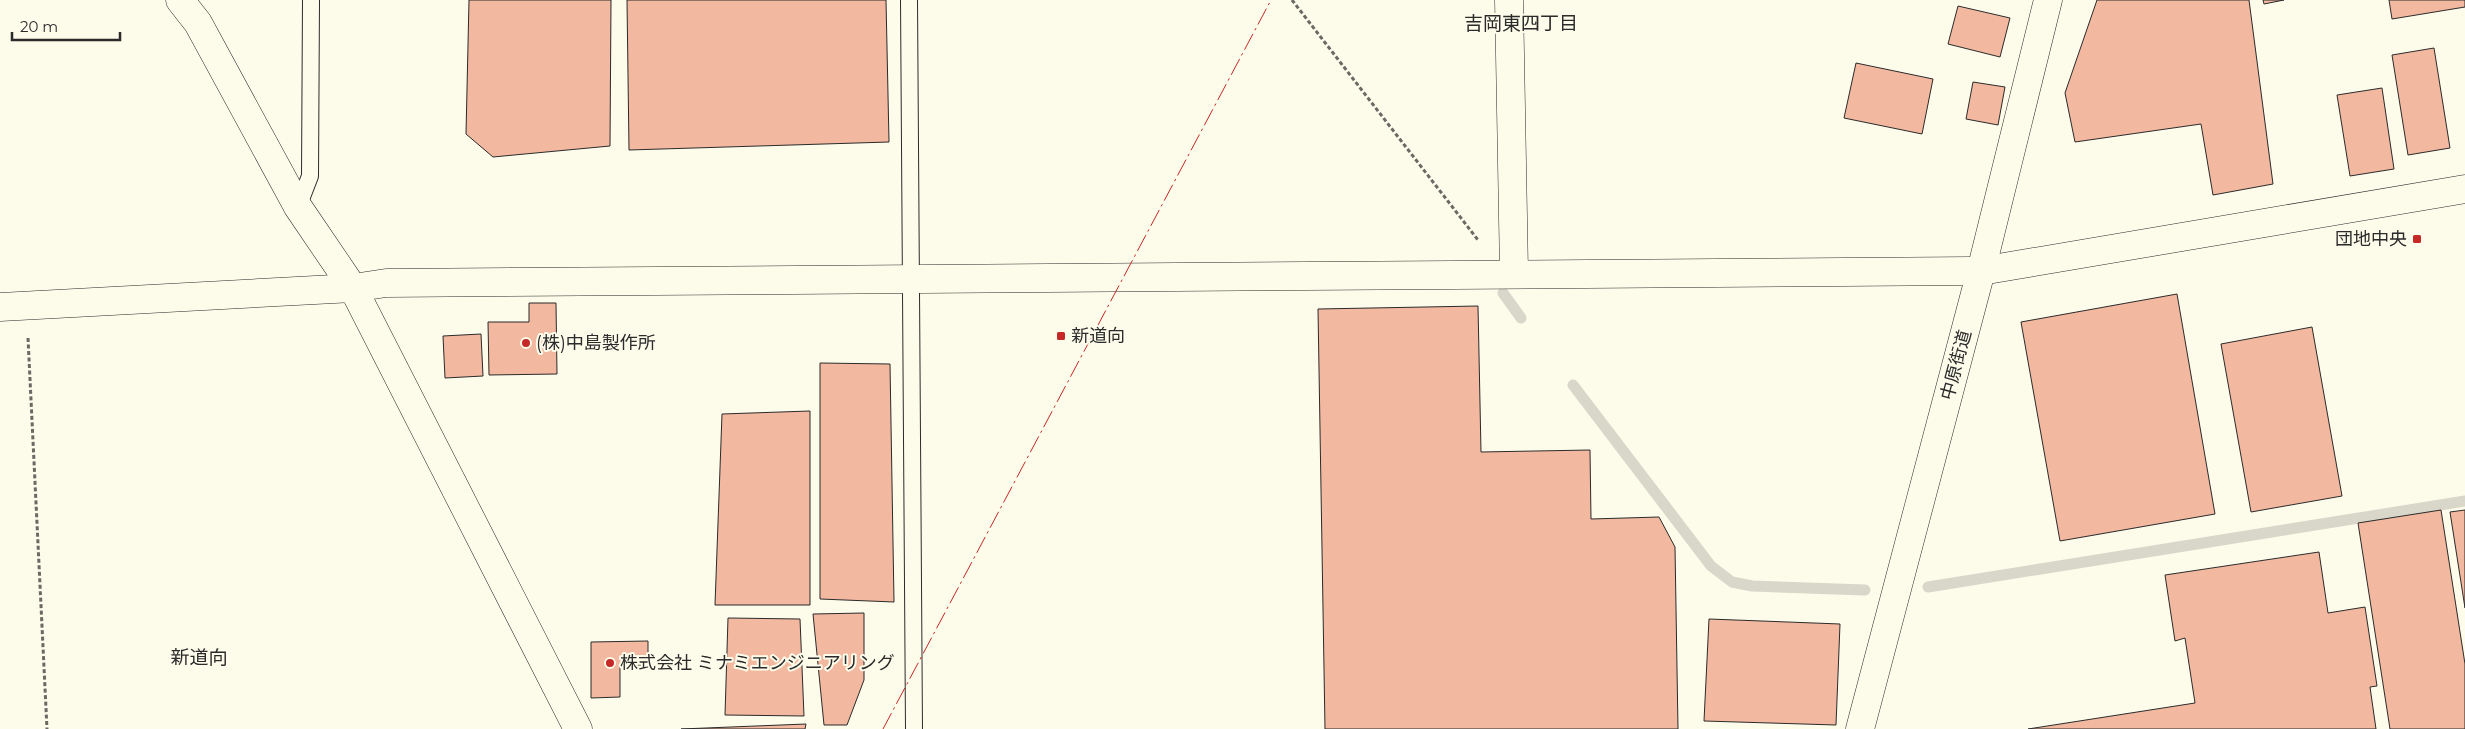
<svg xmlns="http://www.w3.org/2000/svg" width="2465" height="729" font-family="Montserrat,'Noto Sans JP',sans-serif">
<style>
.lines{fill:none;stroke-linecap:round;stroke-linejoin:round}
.stream{stroke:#d8d7c9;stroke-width:11}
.building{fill:#f2b8a0;stroke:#2b2b2b}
.lane-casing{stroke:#2b2b2b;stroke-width:18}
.street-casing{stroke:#2b2b2b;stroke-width:29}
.secondary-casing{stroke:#2b2b2b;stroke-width:29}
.primary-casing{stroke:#2b2b2b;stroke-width:29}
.path{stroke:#6a6964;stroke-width:3;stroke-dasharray:4 2.5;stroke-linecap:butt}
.lane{stroke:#fdfbea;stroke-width:16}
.street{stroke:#fdfbea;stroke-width:28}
.secondary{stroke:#fdfbea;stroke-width:28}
.primary{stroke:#fdfbea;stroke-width:28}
.power{stroke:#c62828;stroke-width:1;stroke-dasharray:18 4 2.5 4;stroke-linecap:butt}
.poi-dot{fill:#c62828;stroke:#fdfbea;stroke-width:2}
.labels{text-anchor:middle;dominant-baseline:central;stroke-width:4;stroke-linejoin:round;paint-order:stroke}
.poi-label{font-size:18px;fill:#2b2b2b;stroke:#fdfbea;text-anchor:start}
.street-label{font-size:18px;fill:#2b2b2b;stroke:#fdfbea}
.neighbourhood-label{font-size:19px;fill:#2b2b2b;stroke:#fdfbea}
</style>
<rect width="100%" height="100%" fill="#fdfbea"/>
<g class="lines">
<path class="stream" d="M1503 293 1521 318
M1573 385 1711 566 1732 582 1752 586 1865 590
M1928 587 2465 501"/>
</g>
<path class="building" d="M469 0H611L610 146 493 157 466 134Z
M627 0H886L889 142 629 150Z
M2097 0H2249L2273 184 2213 195 2201 124 2075 142 2065 93Z
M2263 0H2284L2264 4Z
M2389 0H2465V7L2392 19Z
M1958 6 2010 18 2000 57 1948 44Z
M2434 48 2450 148 2408 155 2392 55Z
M1856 63 1933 79 1922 134 1844 118Z
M1973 82 2005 87 1998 125 1966 119Z
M2382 88 2394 169 2350 176 2337 95Z
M2177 294 2215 514 2060 541 2021 322Z
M529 303H556L557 374 489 375 488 322H529Z
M1478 306 1481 452 1590 450 1591 519 1659 517 1675 547 1678 729H1325L1318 309Z
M2312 327 2342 496 2251 512 2221 344Z
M481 334 483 376 445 378 443 336Z
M820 363 890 364 894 602 820 599Z
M810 411V605H715L722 414Z
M2441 510 2465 664V729H2390L2358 523Z
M2465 510V608L2450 512Z
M2319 552 2328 613 2365 607 2377 686 2370 687 2376 729H2028L2195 703 2185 638 2175 641 2165 575Z
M864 613V680L847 725H824L813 614Z
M728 618 800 619 804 716 725 715Z
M1709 619 1840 624 1836 725 1704 721Z
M648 641V665H620V697L591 698V642Z
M806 724 805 729H681Z"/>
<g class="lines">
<g class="lane-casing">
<path id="lane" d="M909 0 914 729
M298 207 310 176 311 0"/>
</g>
<g class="street-casing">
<path id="street" d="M1509 0 1514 272
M1981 271 2465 189
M0 307 353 288"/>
</g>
<g class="secondary-casing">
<path id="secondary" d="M180 0 198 23 298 207 353 288 578 729
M353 288 386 283C917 276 1449 272 1981 271"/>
</g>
<g class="primary-casing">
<path id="primary" d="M1860 729 1981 271 2048 0"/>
</g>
<path class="path" d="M1292 0 1478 240
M28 338 47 729"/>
<use href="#lane" class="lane"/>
<use href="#street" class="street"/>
<use href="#secondary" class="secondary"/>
<use href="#primary" class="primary"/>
<path class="power" d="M883 729 1271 0"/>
</g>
<g class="poi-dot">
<rect x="2412" y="234" width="10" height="10" rx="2.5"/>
<rect x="1056" y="331" width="10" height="10" rx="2.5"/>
<circle cx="526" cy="343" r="5"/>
<circle cx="610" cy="663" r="5"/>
</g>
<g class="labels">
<g class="poi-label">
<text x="2407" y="239" text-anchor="end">団地中央</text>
<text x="1071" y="336">新道向</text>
<text x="536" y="343">(株)中島製作所</text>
<text x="620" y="663">株式会社 ミナミエンジニアリング</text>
</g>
<g class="street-label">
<text transform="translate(1956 365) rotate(-75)">中原街道</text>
</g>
<g class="neighbourhood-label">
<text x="1521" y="23">吉岡東四丁目</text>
<text x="199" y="657">新道向</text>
</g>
</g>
<path d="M12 32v8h108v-8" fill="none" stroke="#2b2b2b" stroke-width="2.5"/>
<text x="20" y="32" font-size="15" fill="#2b2b2b" stroke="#fdfbea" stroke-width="4" paint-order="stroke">20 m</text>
</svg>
